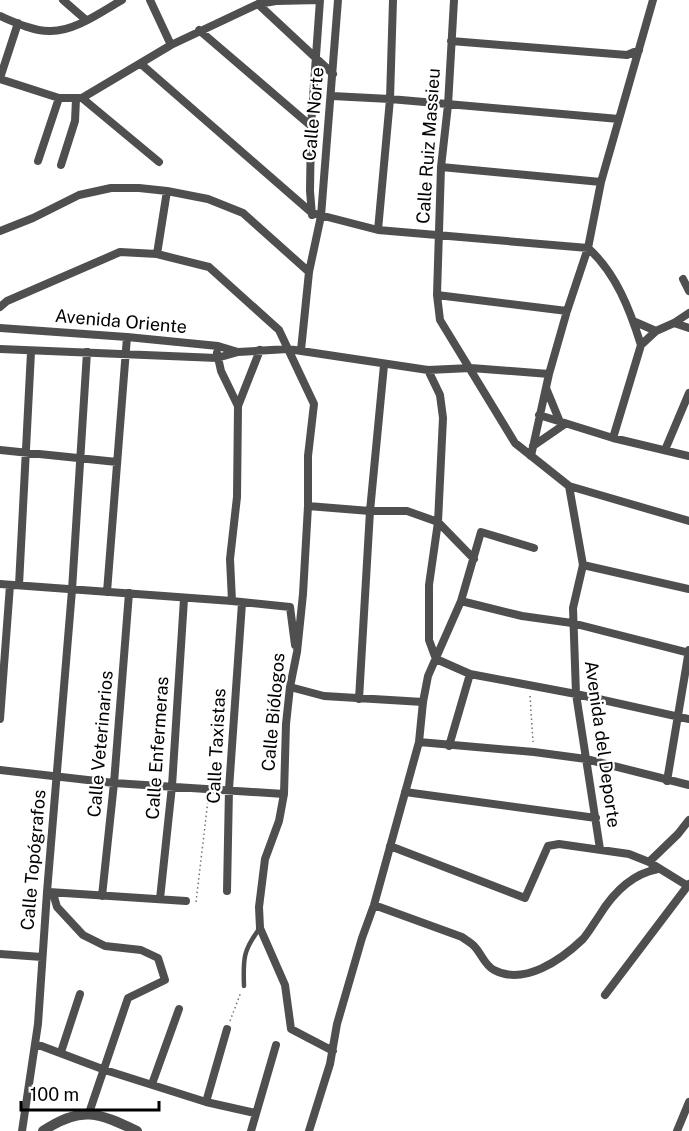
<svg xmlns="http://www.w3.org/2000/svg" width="689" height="1131" font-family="'Public Sans',sans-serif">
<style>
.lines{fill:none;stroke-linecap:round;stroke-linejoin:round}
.path{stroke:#717171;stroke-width:1.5;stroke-dasharray:1.5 3;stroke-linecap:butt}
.service{stroke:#4f4f4f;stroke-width:4.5}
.minor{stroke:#4f4f4f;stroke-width:8}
.tertiary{stroke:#4f4f4f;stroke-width:10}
.labels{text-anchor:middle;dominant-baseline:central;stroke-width:4.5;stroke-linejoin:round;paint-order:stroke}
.street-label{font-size:18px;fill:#000;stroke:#fff}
</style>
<rect width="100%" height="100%" fill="#fff"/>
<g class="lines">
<path class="path" d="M530 696 533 742
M196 902 208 800
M230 1021 241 992"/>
<path class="service" d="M244 986C243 959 243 950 260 928"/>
<path class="minor" d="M63 0 86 20
M150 0 171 45
M454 0 448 105 441 167 437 295 440 320 515 443 569 486 583 565 573 608 576 694 600 849
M258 4 333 74
M0 16C14 22 33 31 49 31 74 32 101 12 122 0
M199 30 311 126
M451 41 627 55 639 50
M141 64 312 213 378 230 588 248C616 273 630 310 641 345
M0 78 18 23
M0 79 59 98H82L171 45 258 4 276 1 320 0
M332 96 390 99 619 119
M82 98 159 162
M38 161 59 98
M61 165 75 121 76 99
M441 167 601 182
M312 215 310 191 311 126 320 0
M378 230 390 99 393 0
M0 231 33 218 79 195 111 188H139L167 191 208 199 243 213 309 272
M157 254 167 191
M683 279 689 291
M437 295 567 311
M0 307 7 301 120 252 157 254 209 267 279 330 314 404 308 456V506L303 594 297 652 290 687 286 724 284 794 279 821 265 859 259 907 260 928 285 985 291 1029 333 1051
M633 321 656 331
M674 323 689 328
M0 328 127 337 218 346 238 352
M0 349 217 358 238 352 288 349 428 370 471 368 549 374
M301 350 309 272 321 216 338 0
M217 353 221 371 238 406
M428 370 440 395 443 418 438 522 429 585V640L436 659 470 674 576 694 689 719
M546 388 560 422
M539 415 613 438 689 456
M613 438 641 345 656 331 674 323 689 313
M533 446 565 424
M0 450 117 462
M665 450 689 393
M531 456 549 374 567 311 588 248 601 182 653 0
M569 486 689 521
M308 506 370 511H407L438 522 474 559
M583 565 689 589
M0 584 232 601 290 607 295 645
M19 585 31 352
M107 592 127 337
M232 601 230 559 237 497 238 406 260 350
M461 601 522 616 572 623 689 653
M290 687 324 696 423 702
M359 699 370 511 384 365
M0 719 10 585
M419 742 534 752 586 759 689 785
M449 746 470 674
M0 770 114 783 284 794
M667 781 689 650
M405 792 596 818
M390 846 525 898 548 846 559 844 629 854 649 862 688 886
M649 862 678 834 689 820
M227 891 229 789 242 603
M49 892 186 901
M53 893 57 907 83 935 105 946 141 950 158 958 165 980 128 998 89 1113
M102 896 114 783 129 593
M160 899 172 786 184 599
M374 905 462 937C466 940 470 942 473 945 481 952 484 965 494 970 524 986 561 960 583 939 589 932 594 923 599 916 613 893 631 874 658 869
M0 954 42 957
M605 995 689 884
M36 1044 105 1070 206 1102 255 1113
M61 1052 80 994
M152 1084 179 1009
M206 1102 227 1029
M22 1131 38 1024 47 892 72 590 87 352
M251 1131 276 1045
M309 1131 330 1064 337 1024 362 938 374 905 419 742 423 702 428 676 461 601 481 532 534 548
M677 1131 689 1102"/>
<path class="tertiary" d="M43 1131C81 1105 99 1113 137 1131"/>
</g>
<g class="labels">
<g class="street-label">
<text transform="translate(313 114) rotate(-85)">Calle Norte</text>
<text transform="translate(428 146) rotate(-86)">Calle Ruiz Massieu</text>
<text transform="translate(121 321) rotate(5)">Avenida Oriente</text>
<text transform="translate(273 712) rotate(-85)">Calle Biólogos</text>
<text transform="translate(100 744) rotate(-85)">Calle Veterinarios</text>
<text transform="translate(603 744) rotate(82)">Avenida del Deporte</text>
<text transform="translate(216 746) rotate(-87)">Calle Taxistas</text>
<text transform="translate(157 748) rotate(-86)">Calle Enfermeras</text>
<text transform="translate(33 860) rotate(-85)">Calle Topógrafos</text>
</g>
</g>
<path d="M21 1101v9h138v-9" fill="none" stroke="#000000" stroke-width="3"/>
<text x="30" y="1101" font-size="18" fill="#000000" stroke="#ffffff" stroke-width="4.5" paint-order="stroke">100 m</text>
</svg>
